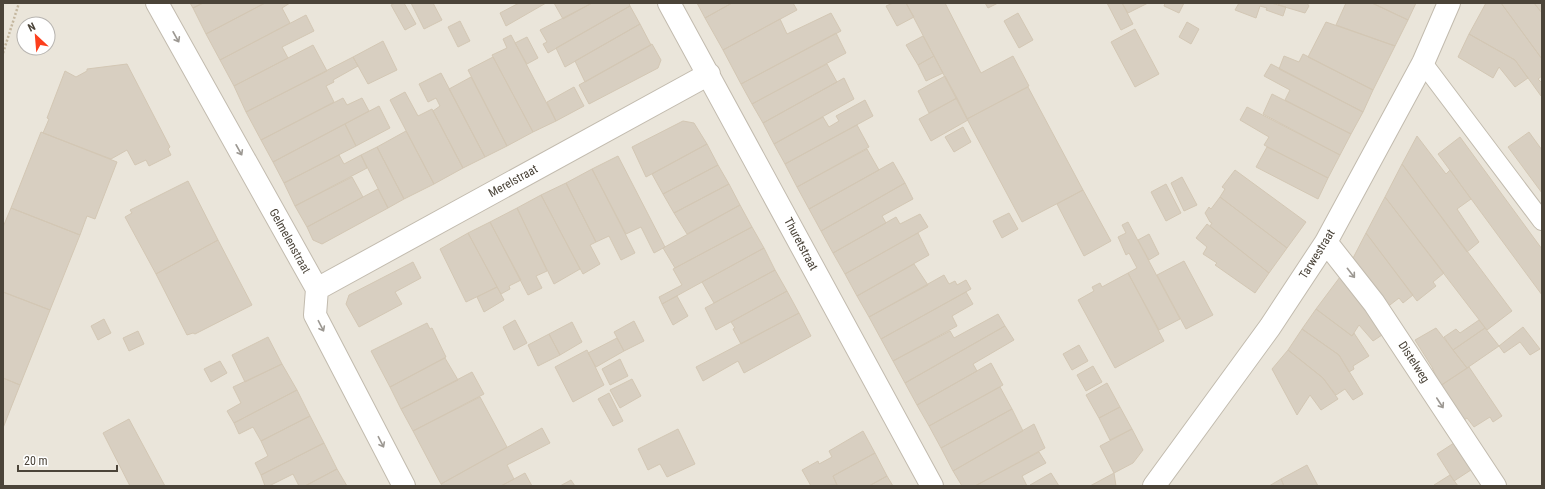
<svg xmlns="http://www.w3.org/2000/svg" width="1545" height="489" font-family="'Roboto Condensed',sans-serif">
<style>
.residential{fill:#eae5da;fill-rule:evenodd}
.building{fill:#d8cfc1;stroke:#d3c7b4}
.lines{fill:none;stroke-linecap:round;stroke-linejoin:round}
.lane-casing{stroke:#c2bbae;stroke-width:20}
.street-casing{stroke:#c2bbae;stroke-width:24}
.path{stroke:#c4b79f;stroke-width:2.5;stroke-dasharray:2 2;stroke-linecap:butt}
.lane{stroke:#fff;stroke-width:18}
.street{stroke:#fff;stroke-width:22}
.oneway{stroke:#9c9892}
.labels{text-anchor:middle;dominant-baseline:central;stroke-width:3.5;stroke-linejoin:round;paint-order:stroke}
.street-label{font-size:12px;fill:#4b4439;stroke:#fff}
</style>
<rect width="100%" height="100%" fill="#f6f3ec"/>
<path class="residential" d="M3 3H1542V486H3ZM24 24H48V48H24Z"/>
<path class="building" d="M190 3H203L193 8Z
M203 3H265L206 34 193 8Z
M265 3H290L282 8 290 23 220 60 206 34Z
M395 3H404L416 24 405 30 391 5Z
M411 3H433L442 20 424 29Z
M519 3H546L506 26 500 13Z
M554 3H592L563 19Z
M592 3H629L630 6 548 53 543 44 547 42 540 30Z
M697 3H732L705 18Z
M732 3H793L797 10 723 50 705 18Z
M893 3H906L914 17 897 26 886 6Z
M906 3H945L981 73 1013 56 1029 86 967 119Z
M985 3H998L988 8Z
M1107 3H1122L1133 24 1121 30Z
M1122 3H1148L1128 13Z
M1165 3H1184L1179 13 1164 6Z
M1239 3H1271L1286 7 1283 16 1266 10 1267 8 1260 6 1256 18 1235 10Z
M1281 3H1307L1309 6 1305 13 1278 5Z
M1346 3H1372L1408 20 1395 46 1336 25Z
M1372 3H1416L1408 20Z
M1486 3H1501L1542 59V76L1538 79 1542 83 1541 96 1515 60 1469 34Z
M1501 3H1534L1542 13V59Z
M1534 3H1542V13Z
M630 6 640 24 565 67 556 48Z
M831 13 841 31 741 84 723 50 780 19 787 34Z
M1018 13 1033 40 1019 48 1004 21Z
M306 15 314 31 282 47 288 58 234 86 220 60Z
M460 21 470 41 458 47 448 27Z
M1187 22 1199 29 1191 44 1179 37Z
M1326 22 1395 46 1373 90 1308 57Z
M640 24 651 45 585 82 575 61Z
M1135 29 1159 74 1135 87 1111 42Z
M836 33 846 53 752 104 741 84Z
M1469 34 1515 60 1528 78 1515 87 1499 67 1493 78 1458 57Z
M511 35 556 121 533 132 492 55 507 48 503 39Z
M923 36 934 56 918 65 906 45Z
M527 37 538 58 527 64 515 43Z
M383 41 397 70 368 84 353 57Z
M652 44 661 60 658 68 589 104 579 85Z
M313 45 327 71 246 112 234 86Z
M1303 54 1373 90 1363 112 1279 69 1284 56 1299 62Z
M934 56 943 73 926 81 918 65Z
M353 57 358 66 333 80 334 82 326 86 334 102 261 140 246 112Z
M493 57 533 132 507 146 468 70Z
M127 64 170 147 168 149 171 155 149 166 146 160 135 165 127 150 111 159 43 133 49 119 47 118 65 71 76 77 87 71V69Z
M827 64 837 82 763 123 752 104Z
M1271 64 1363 112 1351 134 1285 100 1290 90 1264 76Z
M441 73 485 157 463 168 433 111 440 106 436 98 428 102 419 84Z
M945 76 957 98 929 113 918 91Z
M471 77 507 146 485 157 449 89Z
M844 78 854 99 774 144 763 123Z
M574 87 584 106 556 121 547 102Z
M1028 87 1083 190 1022 222 967 119Z
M405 92 418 116 432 109 463 168 434 184 390 100Z
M1272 94 1351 134 1340 155 1263 114Z
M343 98 347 105 362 98 369 111 273 162 261 140Z
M957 98 968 120 931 141 919 119Z
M865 100 873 116 785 164 774 144 823 117 829 127 839 121 836 116Z
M379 106 390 128 356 146 345 124Z
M1247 107 1340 155 1328 178 1264 145 1269 137 1240 120Z
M683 121 694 123 707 144 646 177 632 147Z
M345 124 356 146 284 183 273 162Z
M857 125 869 147 797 187 785 164Z
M963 127 971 142 954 152 945 137Z
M406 131 434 184 404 199 377 147Z
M41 132 117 162 95 219 87 216 80 235 11 208Z
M1529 132 1542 150V193L1508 147Z
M1417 136 1446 174 1450 170 1471 199 1457 209 1479 242 1467 252 1402 164Z
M1460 137 1542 249V295L1438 154Z
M707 144 718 165 663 194 652 174Z
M377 147 404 199 388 208 361 155Z
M1267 147 1328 178 1318 199 1256 167Z
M867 149 879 170 809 209 797 187Z
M339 155 344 164 361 155 367 168 295 206 284 183Z
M618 156 665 247 654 253 641 227 626 234 592 169Z
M893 162 905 183 821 231 809 209Z
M1402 164 1512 311 1487 330 1385 197Z
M718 165 729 184 674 213 663 194Z
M592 169 635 253 621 260 609 236 596 242 566 183Z
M1235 170 1306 222 1287 248 1220 197 1225 189 1222 187Z
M352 177 363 197 307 227 295 206Z
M1182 177 1197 205 1184 211 1171 183Z
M188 181 218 240 156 274 125 217 132 213 130 210Z
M566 183 596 242 590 245 600 264 583 274 541 195Z
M905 183 913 199 882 216 886 223 833 253 821 231Z
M729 184 740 205 687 234 674 213Z
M1166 184 1181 213 1166 221 1151 192Z
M378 189 388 208 322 244 313 240 307 227Z
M1083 190 1111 241 1084 256 1057 204Z
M541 195 580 269 554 284 517 208Z
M1220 197 1287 248 1269 273 1210 226 1212 223 1210 222 1205 213 1209 207 1211 209Z
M1385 197 1444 273 1433 282 1436 286 1417 301 1366 233Z
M740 205 752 227 675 268 663 248Z
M11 208 80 235 50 310 3 292V227Z
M517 208 547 271 536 276 542 288 528 295 490 222Z
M1009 213 1018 229 1002 238 993 221Z
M920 214 928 227 845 274 833 253 896 217 900 224Z
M490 222 521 280 509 286 510 289 501 294 468 233Z
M1128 222 1180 319 1159 330 1128 273 1137 268 1129 253 1126 255 1118 237 1126 233 1122 225Z
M1207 224 1269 273 1255 293 1215 265 1217 263 1203 254 1207 247 1196 238Z
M752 227 764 248 662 304 659 297 682 285 673 269Z
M468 233 497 287 466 302 440 249Z
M918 233 929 255 857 296 845 274Z
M1366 233 1413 295 1403 303 1399 298 1386 308 1352 260Z
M1149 234 1159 254 1149 260 1138 240Z
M218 240 252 305 195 334 193 333 187 335 156 274Z
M764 248 775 270 714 303 702 282Z
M1184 261 1213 315 1186 329 1157 275Z
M413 262 421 278 395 292 402 304 359 327 346 304 349 295Z
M914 264 928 285 869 317 857 296Z
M775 270 787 291 716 330 705 308Z
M1128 273 1164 341 1115 368 1078 300 1094 291 1092 287 1100 283 1102 287Z
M944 275 949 284 955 281 957 285 966 280 971 289 881 339 869 317Z
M1340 277 1370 309 1385 333 1373 341 1359 325 1352 336 1316 309Z
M497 287 504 300 484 312 477 297Z
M787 291 799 313 741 344 733 329 735 328 731 322Z
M3 292 50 310 20 385 3 378Z
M966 292 973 304 952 316 957 326 893 361 881 339Z
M677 296 688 316 673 325 662 304Z
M1316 309 1352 336 1354 333 1369 356 1353 366 1354 369 1349 372 1339 355 1302 329Z
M799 313 811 336 744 373 738 361 703 381 696 367Z
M998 314 1005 326 905 383 893 361 950 331 954 338Z
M104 319 111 333 98 340 91 326Z
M515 320 527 343 514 350 503 327Z
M1479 320 1485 328 1453 350 1444 337 1456 329 1460 333Z
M634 321 644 341 624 351 614 332Z
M572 322 582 342 560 355 549 334Z
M427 323 430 329 432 328 446 357 390 387 371 351Z
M1005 326 1014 340 973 364 977 371 917 405 905 383Z
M1523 327 1540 349 1530 355 1520 342 1504 353 1499 346Z
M1436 328 1467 368 1440 386 1432 367 1415 340Z
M1485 328 1499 346 1467 368 1453 350Z
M1302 329 1339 355 1363 394 1353 400 1345 389 1336 395 1323 378 1288 350Z
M138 331 144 344 129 351 123 338Z
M549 334 560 355 538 366 528 345Z
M268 337 282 364 245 382 232 355Z
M617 338 624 351 596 367 588 353Z
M1079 345 1088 361 1072 370 1063 354Z
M587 350 604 385 573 402 555 367Z
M1288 350 1323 378 1338 399 1321 410 1310 395 1297 415 1272 369Z
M445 358 458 380 401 409 390 387Z
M620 359 628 376 610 385 602 369Z
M220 361 227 373 211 382 204 369Z
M991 363 1003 385 929 426 917 405Z
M282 364 297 390 234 423 227 411 241 403 233 387Z
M1093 366 1102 382 1086 391 1077 375Z
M1469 367 1502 416 1493 422 1490 417 1474 427 1467 418 1461 422 1440 386Z
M472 372 484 394 413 431 401 409Z
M3 378 20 385 3 428Z
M632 379 641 396 620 408 610 390Z
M1107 383 1120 407 1099 418 1086 395Z
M1000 387 1012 409 941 448 929 426Z
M297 390 310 416 261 441 253 427 239 434 234 423Z
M609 393 623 421 613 426 598 399Z
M480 397 507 447 441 484 413 431Z
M1120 407 1132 429 1110 440 1099 418Z
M1012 409 1023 431 953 471 941 448Z
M310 416 324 443 261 475 255 463 268 456 261 441Z
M129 419 165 486H130L103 433Z
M1034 424 1045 448 975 486H962L953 471Z
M542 428 550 443 507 465 514 479 501 486H442L441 484Z
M678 429 695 464 667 477 660 464 648 470 638 449Z
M1132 429 1143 450 1133 463 1114 473 1100 446Z
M863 431 875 453 833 476 837 485 811 486 802 470 818 461 819 464 832 457 829 451Z
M1457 441 1474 468 1454 481 1437 454Z
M324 443 337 469 305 486H299L293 474 269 486H265L261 475Z
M1039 452 1046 463 1022 476 1027 486H975Z
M875 453 887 476 869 486H836L837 485 833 476Z
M1307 465 1318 486H1284L1281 479Z
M337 469 347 486H305Z
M525 473 532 486H501L514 479Z
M1051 473 1059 486H1030V485Z
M1114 473 1116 486H1090Z
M1450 475 1458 486H1435L1434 485Z
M887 476 893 486H869Z
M1281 479 1284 486H1269Z
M571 480 575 486H560Z"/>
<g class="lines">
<g class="lane-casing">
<path id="lane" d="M1423 63 1542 221"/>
</g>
<g class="street-casing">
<path id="street" d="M157 3 317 289 315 315 404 486
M669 3 932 486
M1326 242 1374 303 1495 486
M317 289 709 74
M1154 486 1270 327 1326 242 1423 63 1449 3"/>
</g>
<path class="path" d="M3 53 19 3"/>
<use href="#lane" class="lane"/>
<use href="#street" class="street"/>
</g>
<defs><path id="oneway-shaft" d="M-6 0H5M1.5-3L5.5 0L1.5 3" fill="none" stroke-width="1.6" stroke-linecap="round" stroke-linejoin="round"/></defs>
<g class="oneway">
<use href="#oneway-shaft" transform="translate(176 37) rotate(61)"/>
<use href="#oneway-shaft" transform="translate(239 150) rotate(61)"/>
<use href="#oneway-shaft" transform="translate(1351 273) rotate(52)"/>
<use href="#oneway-shaft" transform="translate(321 326) rotate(63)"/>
<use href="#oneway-shaft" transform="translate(1440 403) rotate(57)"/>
<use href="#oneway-shaft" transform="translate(381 442) rotate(63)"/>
</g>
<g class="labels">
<g class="street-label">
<text transform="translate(513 181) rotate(-29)">Merelstraat</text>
<text transform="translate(290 241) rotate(61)">Gelmelenstraat</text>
<text transform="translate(801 244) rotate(62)">Thuretstraat</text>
<text transform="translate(1317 254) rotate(-58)">Tarwestraat</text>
<text transform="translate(1414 362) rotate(57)">Distelweg</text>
</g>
</g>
<rect width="1545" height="489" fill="none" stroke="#4b4439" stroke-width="8"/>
<g transform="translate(36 36) rotate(334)"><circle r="19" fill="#ffffff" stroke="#b7b4b0"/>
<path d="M0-3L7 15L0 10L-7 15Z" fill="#fc3f1d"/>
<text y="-6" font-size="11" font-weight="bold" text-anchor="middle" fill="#4b4439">N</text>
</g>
<path d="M18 465v6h99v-6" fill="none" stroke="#4b4439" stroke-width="2"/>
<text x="24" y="465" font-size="12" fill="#4b4439" stroke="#ffffff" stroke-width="3" paint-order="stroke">20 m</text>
</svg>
